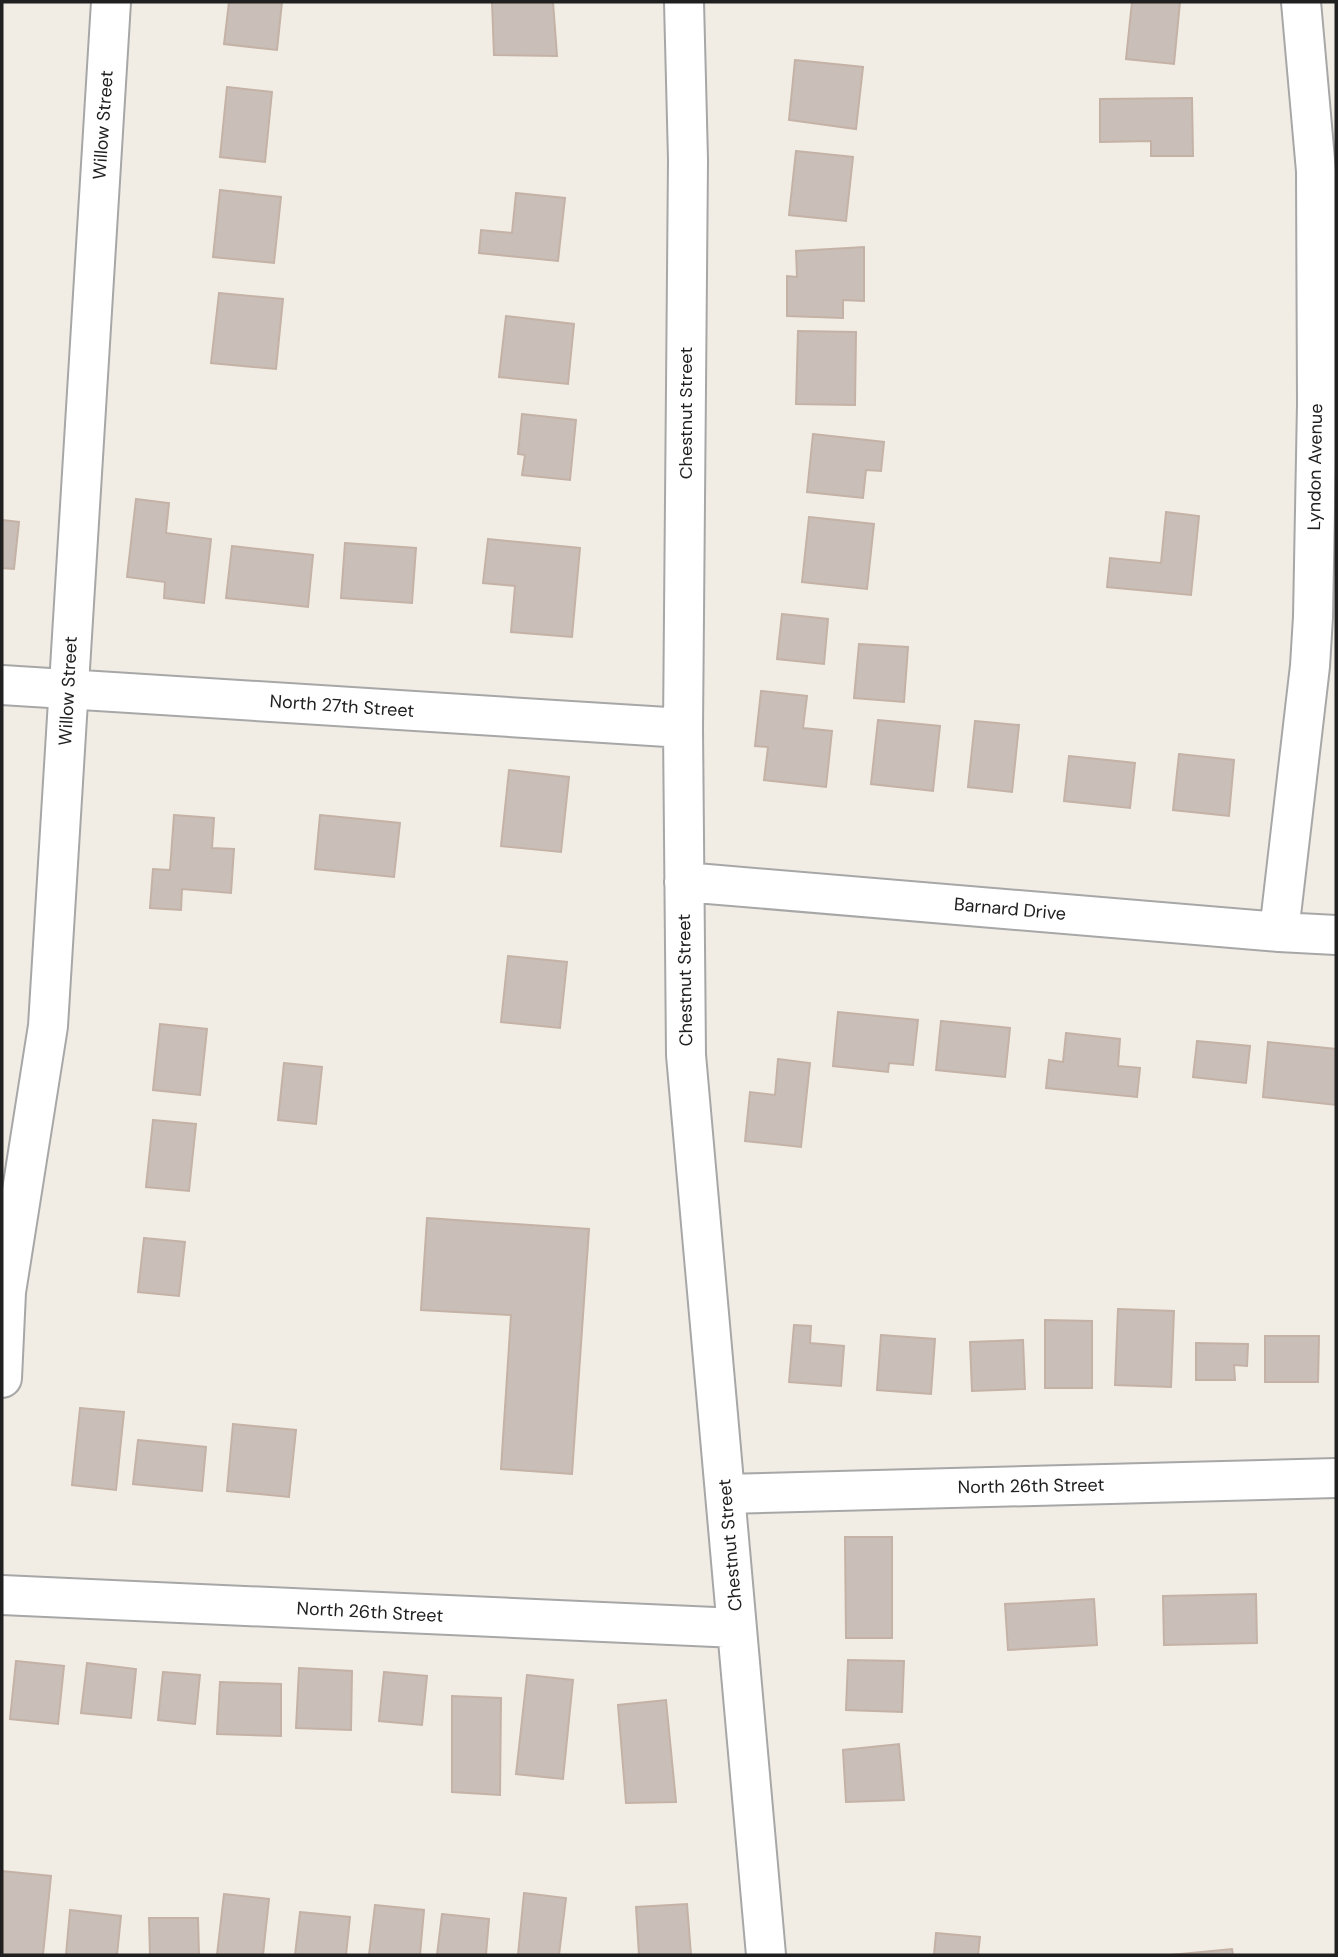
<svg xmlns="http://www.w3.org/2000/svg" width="1338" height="1957" font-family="'DM Sans',sans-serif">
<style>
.building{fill:#cabeb8;stroke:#c4b2a6;stroke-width:2}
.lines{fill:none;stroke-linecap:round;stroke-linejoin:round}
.minor-casing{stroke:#a7a7a7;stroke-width:42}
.minor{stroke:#fff;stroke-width:38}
.labels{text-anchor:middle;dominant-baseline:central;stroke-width:5;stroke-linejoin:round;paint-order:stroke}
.street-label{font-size:18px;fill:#202020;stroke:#fff}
</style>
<rect width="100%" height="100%" fill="#f1ede5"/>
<path class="building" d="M229 2H282L277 50 224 44Z
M492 2H553L557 56 494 55Z
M1132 2H1180L1174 64 1126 59Z
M795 60 863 67 856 129 789 120Z
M227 87 272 92 265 162 220 157Z
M1192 98 1193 156H1151V141L1100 142V99Z
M796 151 853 157 846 221 789 215Z
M220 190 281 197 274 263 213 257Z
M516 193 565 198 558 261 479 253 481 230 512 233Z
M864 247V301L843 300V318L787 316V276L797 277 796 251Z
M219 293 283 299 276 369 211 363Z
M506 316 574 324 568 384 499 377Z
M798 331 856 332 855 405 796 404Z
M522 414 576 420 570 480 522 475 525 455 518 454Z
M813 434 884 442 881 471 866 470 863 498 807 492Z
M136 499 169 503 166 533 211 539 204 603 164 598 165 582 127 577Z
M1166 512 1199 516 1191 595 1107 587 1110 558 1161 563Z
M809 517 874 524 867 589 802 582Z
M2 520 19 522 14 569 2 568Z
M488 539 580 548 572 637 511 632 515 586 483 583Z
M345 543 416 548 412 603 341 598Z
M232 546 313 555 308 607 226 598Z
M782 614 828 619 824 664 777 659Z
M859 644 908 647 904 702 854 698Z
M761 691 807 696 803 728 832 731 826 787 764 780 768 747 755 746Z
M878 720 940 726 933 791 871 784Z
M975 721 1019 725 1012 792 968 787Z
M1179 754 1234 760 1229 816 1173 810Z
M1069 756 1135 763 1130 808 1064 801Z
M509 770 569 777 561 852 501 846Z
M174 815 214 818 212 848 234 849 231 893 182 889 181 910 150 908 153 869 170 870Z
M320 815 400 823 394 877 315 869Z
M508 956 567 962 560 1028 501 1022Z
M838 1012 918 1020 913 1065 889 1063 888 1072 833 1066Z
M941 1021 1010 1028 1005 1077 936 1070Z
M160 1024 207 1029 200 1095 153 1090Z
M1066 1033 1120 1039 1118 1066 1140 1068 1137 1097 1046 1088 1049 1060 1063 1062Z
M1197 1041 1250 1046 1246 1083 1193 1077Z
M1268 1042 1336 1049V1105L1263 1097Z
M778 1059 810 1063 801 1147 745 1141 750 1092 775 1095Z
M284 1063 322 1067 316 1124 278 1120Z
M153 1120 196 1124 189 1191 146 1187Z
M427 1218 589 1229 572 1474 501 1469 511 1315 421 1310Z
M144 1238 185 1242 179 1296 138 1292Z
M1118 1309 1174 1311 1171 1387 1115 1385Z
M1045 1320 1092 1321V1388H1045Z
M794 1325 811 1326 810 1343 844 1346 841 1386 789 1382Z
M881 1335 935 1339 931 1394 877 1390Z
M1265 1336H1319L1318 1382H1265Z
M1023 1340 1025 1389 972 1391 970 1342Z
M1196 1343 1248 1344 1247 1366 1234 1365 1235 1380H1196Z
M80 1408 124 1412 116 1490 72 1485Z
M233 1424 296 1430 289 1497 227 1491Z
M138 1440 206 1447 202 1491 133 1484Z
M845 1537H892V1638H846Z
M1256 1594 1257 1643 1164 1645 1163 1596Z
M1094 1599 1097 1645 1008 1650 1005 1604Z
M848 1660 904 1661 902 1712 846 1710Z
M16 1661 64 1666 58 1724 10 1719Z
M87 1663 136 1669 131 1718 81 1713Z
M299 1668 352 1671 351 1730 296 1728Z
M163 1672 200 1675 195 1724 158 1720Z
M384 1672 427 1676 422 1725 379 1721Z
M527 1675 573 1680 563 1779 516 1774Z
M220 1682 281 1684V1736L217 1734Z
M452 1696 501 1698 500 1795 452 1792Z
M666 1700 676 1802 626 1803 618 1705Z
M899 1744 904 1800 846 1802 843 1750Z
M2 1871 51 1876 43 1955H2Z
M524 1893 566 1898 559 1955H518Z
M224 1894 269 1899 263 1955H217Z
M687 1904 691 1955H639L636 1907Z
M375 1905 424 1910 420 1955H369Z
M70 1910 121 1916 117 1955H66Z
M300 1912 350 1917 346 1955H295Z
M442 1914 489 1919 486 1955H437Z
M149 1918H198L199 1955H150Z
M936 1933 980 1937 978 1955H934Z
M1232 1949 1233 1955H1170Z"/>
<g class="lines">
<g class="minor-casing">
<path id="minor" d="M684 2 688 160 683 728 686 1055 766 1955
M2 685 683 728
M684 882 1279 932 1336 935
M1279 932 1310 666 1313 617 1317 404 1316 171 1301 2
M2 1378 6 1292 48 1026 111 2
M725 1494 1336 1478
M2 1595 737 1628"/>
</g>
<use href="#minor" class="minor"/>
</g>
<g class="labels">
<g class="street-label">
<text transform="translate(103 125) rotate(-86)">Willow Street</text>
<text transform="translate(686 413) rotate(-90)">Chestnut Street</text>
<text transform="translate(1315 467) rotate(-89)">Lyndon Avenue</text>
<text transform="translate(68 691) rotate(-87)">Willow Street</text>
<text transform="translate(342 706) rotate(4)">North 27th Street</text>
<text transform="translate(1010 909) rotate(5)">Barnard Drive</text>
<text transform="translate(685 980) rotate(-91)">Chestnut Street</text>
<text transform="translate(1031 1486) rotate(-1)">North 26th Street</text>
<text transform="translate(730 1545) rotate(-95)">Chestnut Street</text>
<text transform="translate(370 1612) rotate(3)">North 26th Street</text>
</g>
</g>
<rect width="1338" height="1957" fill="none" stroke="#202020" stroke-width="7"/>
</svg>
